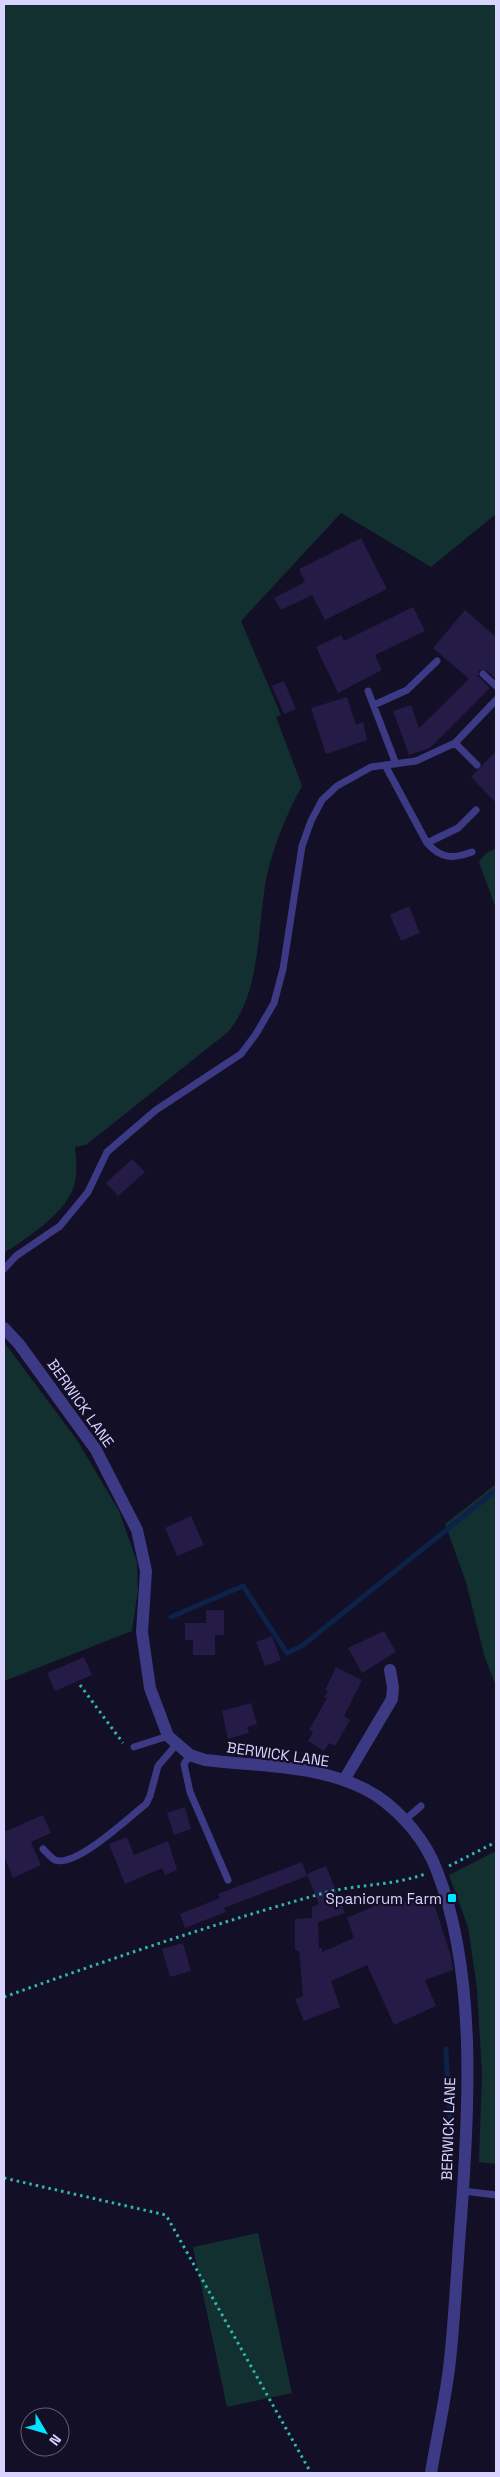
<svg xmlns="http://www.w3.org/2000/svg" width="500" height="2477" font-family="'Space Grotesk',sans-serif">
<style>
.green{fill:#12302f}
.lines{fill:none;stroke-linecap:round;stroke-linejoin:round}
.stream{stroke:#0c2248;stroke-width:5}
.building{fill:#241b47}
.path{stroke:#2fb8b0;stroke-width:3;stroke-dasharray:2.5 4;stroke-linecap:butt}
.service{stroke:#3d3a85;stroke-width:7}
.minor{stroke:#3d3a85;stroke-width:12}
.poi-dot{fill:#00e5ff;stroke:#130f26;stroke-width:2}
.labels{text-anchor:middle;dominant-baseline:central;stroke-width:4.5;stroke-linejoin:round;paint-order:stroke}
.street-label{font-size:15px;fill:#d9d4ff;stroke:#130f26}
.poi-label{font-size:15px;fill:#d9d4ff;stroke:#130f26;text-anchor:end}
</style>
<rect width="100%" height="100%" fill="#130f26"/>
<path class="green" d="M4 4H496V514L431 567 341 513 241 621 281 715 276 717 302 786C287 813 274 845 267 875 257 924 262 992 228 1032L86 1145 75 1147C76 1160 78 1173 74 1186 65 1214 27 1238 4 1253Z
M496 848V909L479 862 485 854Z
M4 1342 77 1440 119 1511 137 1562 138 1590 132 1631 4 1681Z
M496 1484V1686L485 1658 466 1582 445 1524Z
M496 1851V2164L479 2162 482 2074 477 1989 468 1927 449 1875Z
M258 2233 292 2393 227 2407 193 2247Z"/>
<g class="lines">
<path class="stream" d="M171 1617 243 1586 287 1653 302 1646 496 1490
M446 2049C447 2083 452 2117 450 2150"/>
</g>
<path class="building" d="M361 538 387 589 325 620 312 595 281 610 274 598 305 582 299 569Z
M413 607 425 631 375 655 382 670 338 693 316 647 341 635 344 641Z
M465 610 496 637V679L486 670H479L478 676 490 688 430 748 409 755 393 711 411 705 419 728 469 679 433 648Z
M284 681 296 709 284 714 272 686Z
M347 697 356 725 363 722 367 740 326 754 311 708Z
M496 751V803L471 777Z
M409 906 420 933 401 941 390 915Z
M132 1159 145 1172 118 1196 106 1183Z
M191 1516 204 1545 177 1556 165 1528Z
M206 1610H224V1635H215V1655H193V1640H185V1623H206Z
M384 1631 396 1652 362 1673 348 1648Z
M272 1636 281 1660 265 1666 256 1642Z
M84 1657 92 1675 55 1691 47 1673Z
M336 1667 362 1680 344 1716 350 1720 335 1746 329 1743 324 1751 308 1741 313 1732 309 1730 327 1698 324 1697 328 1691 325 1690Z
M251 1703 257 1724 247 1727 249 1733 228 1739 222 1711Z
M185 1807 191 1829 174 1835 167 1813Z
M43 1815 51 1833 31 1842 41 1865 13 1878 4 1856V1832Z
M127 1837 134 1855 168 1841 177 1870 165 1875 162 1868 125 1884 109 1844Z
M302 1862 307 1876 224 1908 226 1912 185 1928 180 1914 220 1898 221 1900 218 1894Z
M326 1866 345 1913 318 1922 319 1948H322V1952L354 1938 347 1918 388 1900 391 1907 416 1897 418 1902 432 1898 451 1956 453 1970 425 1980 436 2006 394 2025 367 1965 331 1981 340 2007 304 2021 295 1999 303 1996 299 1951 295 1950V1919L312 1918V1907L319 1904 307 1874Z
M183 1943 191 1971 170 1977 162 1949Z"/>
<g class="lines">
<path class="path" d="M80 1685 123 1743
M449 1866 496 1842
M4 1997C110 1959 216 1923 324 1893 357 1884 392 1886 425 1874
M4 2178 166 2215 311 2473"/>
<path class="service" d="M483 674 496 686
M368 691 396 764
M374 705 407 690 437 661
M455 743 477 765
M385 765 427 843C441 859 453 859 472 852
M427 843 458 828 476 810
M4 1269 16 1256 60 1226 88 1192 107 1152 156 1110 241 1054 256 1034 274 1003 283 969 302 846 311 821 322 800 337 786 371 767 416 761 455 743 496 700
M134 1747 168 1736
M190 1755 184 1764 190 1792 228 1880
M405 1820 421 1806
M43 1849C46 1852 51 1858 55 1860 76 1868 129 1817 146 1804L150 1796 158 1766 176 1745
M463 2191 496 2195"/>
<path class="minor" d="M4 1328 19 1344 96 1450 137 1530 146 1571 142 1632 150 1688 168 1736 190 1755 205 1760C261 1767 327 1764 377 1796 403 1814 426 1841 437 1871 477 1972 469 2111 461 2218 457 2265 455 2313 450 2360 446 2398 437 2436 431 2473
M344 1780 392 1699 393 1687 390 1670"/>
</g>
<rect class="poi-dot" x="447" y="1893" width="10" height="10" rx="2.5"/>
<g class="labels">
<g class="street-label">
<text transform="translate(81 1403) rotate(55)">BERWICK LANE</text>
<text transform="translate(278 1754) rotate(8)">BERWICK LANE</text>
<text transform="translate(448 2129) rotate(-88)">BERWICK LANE</text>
</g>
<g class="poi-label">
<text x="442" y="1898">Spaniorum Farm</text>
</g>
</g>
<rect width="500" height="2477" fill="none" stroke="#d9d4ff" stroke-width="10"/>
<g transform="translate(45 2432) rotate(128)"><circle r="24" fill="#130f26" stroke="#625e7d"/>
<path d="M0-4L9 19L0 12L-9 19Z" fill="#00e5ff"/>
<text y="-8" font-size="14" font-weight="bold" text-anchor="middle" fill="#d9d4ff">N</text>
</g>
</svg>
